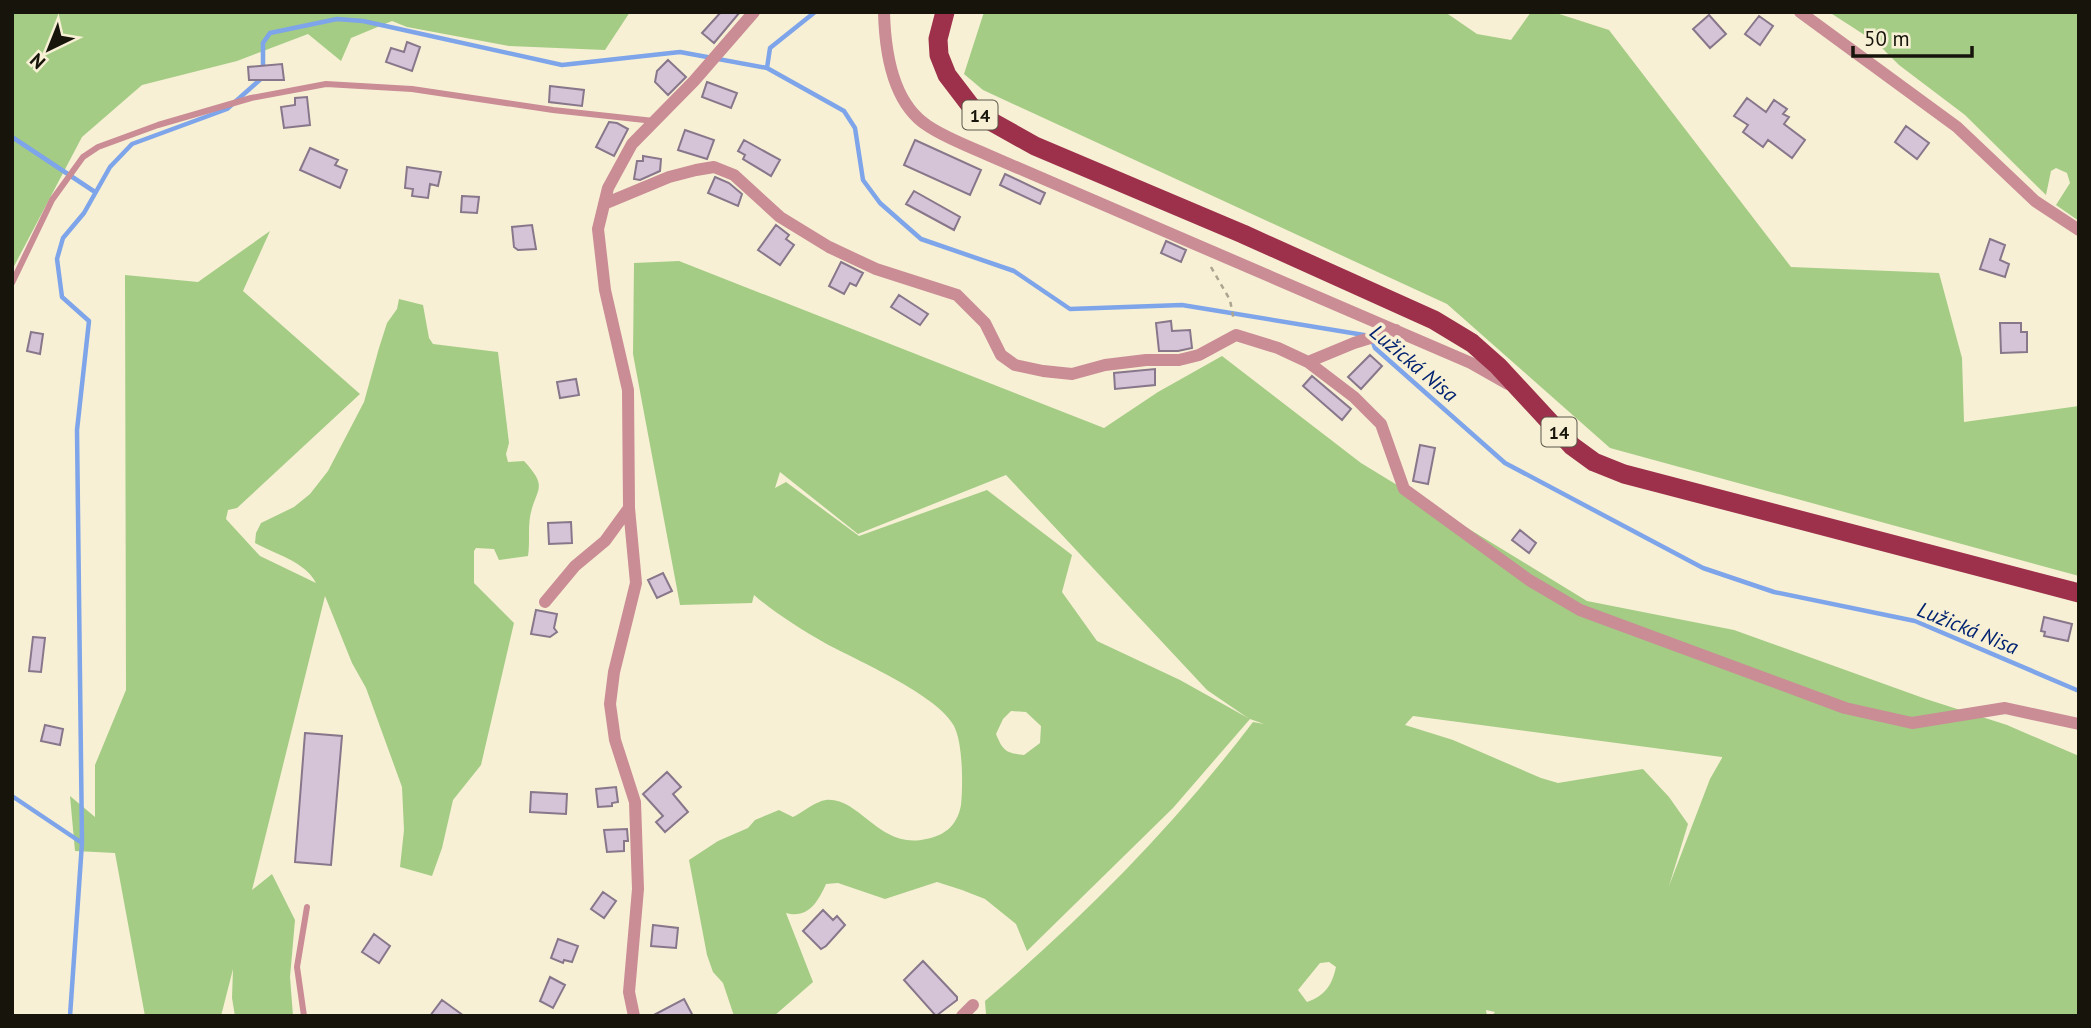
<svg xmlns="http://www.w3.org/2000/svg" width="2091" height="1028" font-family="'PT Sans',sans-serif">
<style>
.green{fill:#a4cc85;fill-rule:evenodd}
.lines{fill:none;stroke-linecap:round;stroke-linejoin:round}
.stream{stroke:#7ea4ea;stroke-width:4.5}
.building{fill:#d5c3d8;stroke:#88778b;stroke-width:2}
.path{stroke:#aba590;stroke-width:2.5;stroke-dasharray:5 5;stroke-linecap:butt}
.lane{stroke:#ca8c95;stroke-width:6}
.street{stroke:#ca8c95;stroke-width:12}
.primary{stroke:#9d304b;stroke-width:19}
.labels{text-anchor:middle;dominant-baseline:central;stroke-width:7;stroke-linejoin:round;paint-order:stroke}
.shield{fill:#f7f0d5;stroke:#5a5648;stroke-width:2}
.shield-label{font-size:18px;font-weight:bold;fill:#17140b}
.water-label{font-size:21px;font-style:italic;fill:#002270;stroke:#f7f0d5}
</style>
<rect width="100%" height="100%" fill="#f7f0d5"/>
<path class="green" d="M12 12H630L605 50 509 46 407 27 392 21 351 38 341 61 308 34 237 61 142 85 82 137 12 270Z
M984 12H1445L1477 34 1511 40 1531 12H1553L1609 30 1791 267 1939 273 1962 358 1964 422 2079 406V576L1610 448 1447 304 983 90 964 74Z
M1829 12H2079V221L2056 205 2070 183 2067 173 2056 168 2051 171 2046 195 1965 115 1899 65 1877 43Z
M270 231 243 291 360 394 237 508 228 510 226 519 260 556 316 583C306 562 275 554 255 543L256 533 261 523 294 507 310 494 328 471 364 402 379 348 387 323 397 309 399 299 423 305 429 338 433 344 498 352 509 443 506 454 508 462 524 461C550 489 535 488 530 517 528 530 530 543 528 556L499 560 494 549 476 548 474 551V583L514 623 481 765 453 800 442 848 432 876 400 867 404 830 402 787 366 688 352 663 325 596 252 890 272 874 295 920 290 977 293 1016H235L232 998 233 969 221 1016H145L115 853 75 851 70 796 95 817V765L126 690 125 275 198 282Z
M679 261 1104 428 1158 392 1222 356 1361 463 1587 601 1734 630 1926 699 2007 725 2079 756V1016H1492L1495 1012 1486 1010 1487 1016 986 1014 985 1001C1085 916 1174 826 1253 722L1264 724 1250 719 1173 808 1027 951 1016 924 985 899 962 890 937 882 885 899 838 883 826 884C818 902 808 919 786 913L813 982 774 1016H734L723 983 713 972 707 955 689 860 718 841 748 828 755 820 779 810 793 817C803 812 816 801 826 800 859 797 877 846 921 840 943 837 957 827 961 805 963 785 963 743 954 726 938 695 856 660 825 643 800 629 775 613 754 595L752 603 680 605 633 354 634 263ZM780 472 858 534 1006 475 1207 690 1248 718 1180 680 1097 641 1062 592 1072 555 987 490 859 536 786 482 775 488ZM1011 711 1026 712 1041 726 1040 743 1024 755C1006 753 1003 751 996 734L1003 719ZM1413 716 1722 757V758L1710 779 1669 886 1688 824 1669 797 1643 769 1558 783 1541 778 1453 740 1405 725ZM1329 962 1336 967C1332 985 1325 996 1307 1002L1298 990 1320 963Z"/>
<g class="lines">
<path class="stream" d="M815 12 770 48 767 68 844 111 855 128 863 180 880 203 921 239 1014 271 1070 309 1182 305 1364 335 1372 340 1375 348 1505 463 1703 568 1774 592 1915 621 2079 691
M12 137 95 192
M12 796 82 843
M70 1016 82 843 77 430 89 321 62 297 57 259 63 238 84 213 110 167 132 144 227 109 263 77V43L270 33 337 19 363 21 562 65 680 52 767 68"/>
</g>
<path class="building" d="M721 12H740L714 43 702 33Z
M1709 15 1726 34 1710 48 1693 29Z
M1759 16 1773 26 1760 45 1745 34Z
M407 42 420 47 412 71 386 62 391 48 404 52Z
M668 60 686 77 668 95 655 82 657 71Z
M282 64 284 80H249L248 67Z
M707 82 737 93 731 108 702 97Z
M550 86 584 90 582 106 549 102Z
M307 97 310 125 284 128 281 107 295 105V98Z
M1747 98 1766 112 1774 100 1787 109 1783 114 1789 117 1784 124 1805 140 1792 158 1768 140 1763 147 1743 132 1748 125 1734 116Z
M609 122 617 123 628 129 614 156 596 147Z
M1906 126 1929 143 1917 159 1895 142Z
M685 130 714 140 707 159 678 150Z
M744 140 780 160 771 176 743 159 745 155 738 151Z
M915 140 981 170 970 195 904 165Z
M310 148 338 160 335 165 347 170 340 188 300 170Z
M643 156 661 159 660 171 640 180 634 179 637 161H643Z
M407 167 441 172 438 186 430 184 428 198 412 196 413 189 405 188Z
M1005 174 1045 193 1040 204 1000 185Z
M715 177 729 183 742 194 738 206 708 193Z
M914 191 960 217 954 230 906 204Z
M462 196 479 197 477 213 461 212Z
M532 225 536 249 518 250 514 247 512 227Z
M776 225 789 235 786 239 794 245 780 265 758 250Z
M1990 239 2005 245 2000 260 2009 264 2005 277 1980 269Z
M1166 241 1186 250 1181 262 1161 253Z
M841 262 863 273 856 286 850 283 844 294 829 286Z
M899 295 928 314 920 325 891 307Z
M1171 321 1172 331 1190 330 1192 348 1178 351H1159L1156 323Z
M2000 323H2021V332H2027V352L2001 353Z
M31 332 43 334 40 354 27 351Z
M1370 355 1382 366 1361 389 1348 377Z
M1155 369V385L1115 389 1114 373Z
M1312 376 1351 409 1342 420 1303 386Z
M576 379 579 395 560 398 557 382Z
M1420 445 1435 448 1428 484 1413 481Z
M571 522 572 543 549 544 548 523Z
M1520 530 1536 543 1529 553 1512 540Z
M663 573 672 591 657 598 648 580Z
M536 610 557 614 554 628 557 632 550 637 531 634Z
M2044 617 2072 624 2068 641 2044 636 2045 632 2041 631Z
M33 637 45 638 41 672 29 671Z
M45 725 63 729 60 745 41 741Z
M305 733 342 736 331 865 295 862Z
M667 772 681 787 673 794 688 812 665 832 656 822 663 816 643 794Z
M616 787 618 802 612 803V806L598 807 596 789Z
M531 792 567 794 566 814 530 812Z
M627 829 628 841H624V851L607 852 604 830Z
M603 892 616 901 604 918 591 909Z
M823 910 833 920 837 916 845 925 826 946 821 949 803 931Z
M653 925 678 928 676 948 651 946Z
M374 934 390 946 379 963 362 952Z
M558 939 578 946 572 962 564 960 563 963 551 958Z
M923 961 957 997V1000L936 1016 904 980Z
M550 977 565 985 553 1008 540 1001Z
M684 999 693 1016H652Z
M442 1000 464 1016H430Z"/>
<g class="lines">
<path class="path" d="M1211 267 1230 300 1234 321"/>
<path class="lane" d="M12 283 52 200 83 157 98 147 158 125 251 98 326 84 412 89 553 110 654 121
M304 1016 297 967 307 907"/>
<path class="street" d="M884 12C885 52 892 103 928 126 946 138 968 146 988 155L1471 363 1508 384
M1800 12 1957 127 2035 201 2079 230
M604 204 669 177 696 170 714 167 734 175 780 217 829 247 876 269 957 295 985 323 1001 355 1015 365 1043 371 1072 374 1105 365 1146 360H1179L1199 355 1236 335 1278 348 1308 362 1354 397 1381 424 1404 489 1529 580 1580 610 1845 708 1912 723 2005 708 2079 724
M1308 362 1354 343 1396 330
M545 602 575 566 605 541 629 508
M634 1016 629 992 638 889 635 802 615 740 610 704 614 672 636 583 629 508 628 390 605 290 598 229 608 188 632 144 694 81 754 12
M962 1016 973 1005"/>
<path class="primary" d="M945 12 938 39 939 55 947 75 976 113 1035 146 1243 234 1434 320 1472 343 1498 366 1572 446 1594 462 1624 474 2079 593"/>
</g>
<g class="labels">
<g class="shield">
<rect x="962.5" y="100.5" width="35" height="29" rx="5"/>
<rect x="1541.5" y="417.5" width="35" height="29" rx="5"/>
</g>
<g class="shield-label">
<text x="980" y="115">14</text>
<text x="1559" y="432">14</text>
</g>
<g class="water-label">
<text transform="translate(1414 363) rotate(40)">Lužická Nisa</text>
<text transform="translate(1968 628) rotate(22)">Lužická Nisa</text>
</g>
</g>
<rect width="2091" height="1028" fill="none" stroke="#17140b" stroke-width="28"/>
<g transform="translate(49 49) rotate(223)" stroke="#f7f0d5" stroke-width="5" paint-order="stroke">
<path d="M0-5L12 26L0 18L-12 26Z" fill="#17140b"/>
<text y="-10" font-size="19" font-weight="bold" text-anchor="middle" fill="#17140b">N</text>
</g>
<path d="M1853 46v10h119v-10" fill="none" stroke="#17140b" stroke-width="3.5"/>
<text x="1864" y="46" font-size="21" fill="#17140b" stroke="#f7f0d5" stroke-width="5" paint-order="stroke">50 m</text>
</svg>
